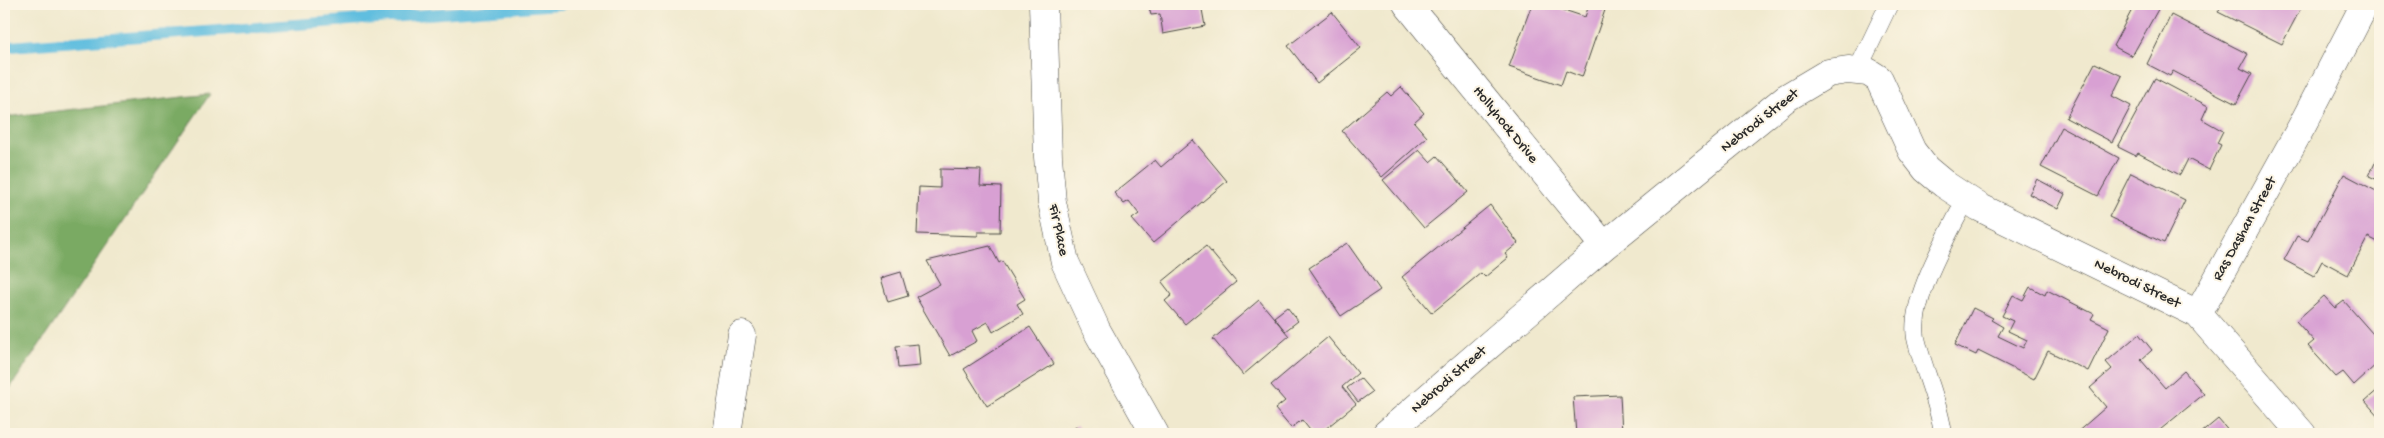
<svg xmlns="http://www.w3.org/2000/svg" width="2384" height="438" font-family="'Gochi Hand',sans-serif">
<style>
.forest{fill:#7aaa64;stroke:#526a48}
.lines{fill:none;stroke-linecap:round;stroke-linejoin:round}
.stream{stroke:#61bedf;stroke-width:11}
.building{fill:#d8a0d3}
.lane-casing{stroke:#494843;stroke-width:19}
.street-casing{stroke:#494843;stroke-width:29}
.lane{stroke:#fff;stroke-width:18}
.street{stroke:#fff;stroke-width:28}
.labels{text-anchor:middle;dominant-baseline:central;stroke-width:4;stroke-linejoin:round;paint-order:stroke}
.street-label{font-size:15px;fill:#2b2b2b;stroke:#fcf5e5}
</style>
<rect width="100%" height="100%" fill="#fcf5e5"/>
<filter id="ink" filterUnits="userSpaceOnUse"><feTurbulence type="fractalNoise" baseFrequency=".02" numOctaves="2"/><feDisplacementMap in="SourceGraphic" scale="10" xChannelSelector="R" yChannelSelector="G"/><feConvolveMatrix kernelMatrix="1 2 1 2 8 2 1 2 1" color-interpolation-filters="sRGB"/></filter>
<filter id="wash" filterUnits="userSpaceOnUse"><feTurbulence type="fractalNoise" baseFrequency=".0096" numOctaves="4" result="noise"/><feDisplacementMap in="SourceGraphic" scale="20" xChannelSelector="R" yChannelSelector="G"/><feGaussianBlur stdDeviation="1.12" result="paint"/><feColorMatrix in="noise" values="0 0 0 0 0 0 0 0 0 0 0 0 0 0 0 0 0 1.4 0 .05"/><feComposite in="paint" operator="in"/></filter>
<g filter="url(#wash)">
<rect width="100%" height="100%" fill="#f0e9ce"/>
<path class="forest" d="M210 94 4 397V117Z"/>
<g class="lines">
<path class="stream" d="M4 47 564 4"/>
</g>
<g id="blocks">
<path class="building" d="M1148 4H1201L1205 26 1163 34 1160 14 1151 15Z
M1532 4H1546L1585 17 1589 5 1605 10 1582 77 1566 71 1561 85 1509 67Z
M2135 4H2161L2132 56 2113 46Z
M2222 4H2298L2302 6 2282 44 2218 12Z
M1332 12 1361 48 1317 83 1288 46Z
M2171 15 2248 54 2240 68 2252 74 2236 104 2173 71 2170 76 2147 64Z
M2095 63 2122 76 2112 96 2131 106 2112 142 2066 118Z
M2155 78 2208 106 2202 119 2223 131 2217 143 2221 145 2209 170 2188 159 2180 175 2138 153 2136 156 2118 147Z
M1401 87 1424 113 1414 122 1427 137 1382 177 1342 131 1387 92 1391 96Z
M2062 127 2119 158 2098 196 2041 167Z
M1193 140 1227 181 1153 243 1132 219 1139 214 1129 201 1124 204 1114 193 1155 160 1161 167Z
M1419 150 1430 162 1437 156 1468 192 1424 228 1383 180Z
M2380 152V181L2369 176Z
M940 169 981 170 980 186 1001 187 1000 232H978V236L917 234 919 187 940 188Z
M2131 173 2185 200 2164 243 2109 217Z
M2344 174 2380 193V243L2368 237 2348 275 2322 261 2314 276 2284 260 2297 236 2308 241Z
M2037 179 2065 194 2058 209 2029 194Z
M1490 205 1518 243 1505 254 1508 258 1485 277 1481 273 1432 313 1402 277Z
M1347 243 1380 290 1341 316 1309 268Z
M990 246 999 263 1002 261 1025 299 1017 304 1023 314 993 332 988 322 972 331 977 341 950 356 916 297 940 284 927 261Z
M1206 246 1236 282 1185 324 1165 301 1172 295 1162 282Z
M901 272 908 296 888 302 881 278Z
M2378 286H2380V312H2377Z
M2030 287 2045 295 2047 290 2094 314 2091 319 2109 328 2088 371 2048 351 2034 379 1978 351 1976 355 1955 345 1973 308 1993 318 1991 320 2003 327 1998 336 2023 348 2027 340 2008 331 2013 321 2002 316 2013 295 2023 300Z
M2324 296 2335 308 2344 301 2380 342V361L2354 385 2343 372 2336 377 2308 346 2314 341 2296 321Z
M1259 300 1289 336 1243 375 1213 339Z
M1287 307 1298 321 1285 331 1274 317Z
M1030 327 1054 364 987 406 964 369Z
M2139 334 2152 350 2141 360 2165 388 2184 371 2204 394 2155 434H2075L2106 407 2090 388 2112 369 2106 362Z
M1328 337 1358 373 1342 387 1356 404 1319 434H1313L1302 420 1291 428 1275 409 1285 401 1271 385Z
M918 344 920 366 898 368 896 346Z
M1360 378 1372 392 1358 402 1347 388Z
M2380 388V418L2365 401Z
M1620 395 1622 434H1576L1573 397Z
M2218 419 2231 434H2200Z
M1076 426 1083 434H1065Z"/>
</g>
</g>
<g filter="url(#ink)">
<use href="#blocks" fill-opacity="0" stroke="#494843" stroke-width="1"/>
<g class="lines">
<g class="lane-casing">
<path id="lane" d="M1857 71 1889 4
M1943 434C1939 401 1923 370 1916 338 1909 299 1949 234 1966 199"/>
</g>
<g class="street-casing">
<path id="street" d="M1043 4 1048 157 1052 202 1065 262 1096 329 1155 434
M1407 4 1604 246
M727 434 742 335
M1386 434 1604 246 1786 98 1828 73 1848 70 1868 72 1879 79 1912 151 1926 169 1944 184 1979 207 2198 314
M2302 434 2198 314 2303 124 2365 4"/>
</g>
<use href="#lane" class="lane"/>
<use href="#street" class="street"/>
</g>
</g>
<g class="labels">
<g class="street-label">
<text transform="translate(1760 121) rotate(-38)">Nebrodi Street</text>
<text transform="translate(1505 125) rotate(51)">Hollyhock Drive</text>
<text transform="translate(2245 229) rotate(-61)">Ras Dashan Street</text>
<text transform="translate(1058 230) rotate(78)">Fir Place</text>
<text transform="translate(2137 284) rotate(26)">Nebrodi Street</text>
<text transform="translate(1449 380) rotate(-41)">Nebrodi Street</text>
</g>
</g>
<rect width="2384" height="438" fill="none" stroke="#fcf5e5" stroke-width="20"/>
</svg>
